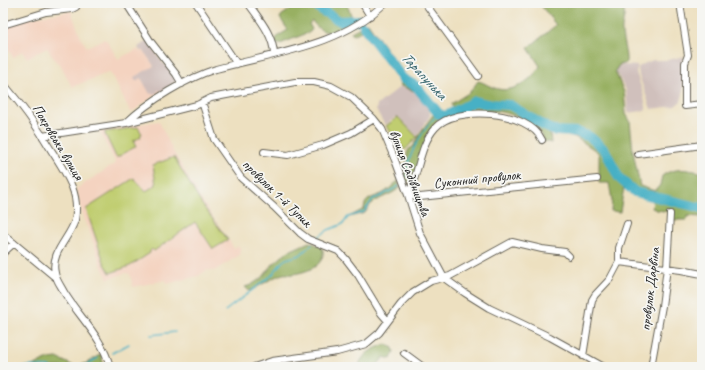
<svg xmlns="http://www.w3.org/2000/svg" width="705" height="370" font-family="Caveat,sans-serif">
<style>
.built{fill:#f4d3c0}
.industrial{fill:#d0c0bc}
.green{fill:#c0cd6f;stroke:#6e7446}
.forest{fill:#98b062;stroke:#5a663f}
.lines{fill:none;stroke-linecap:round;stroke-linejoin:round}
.stream{stroke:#46b0c5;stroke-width:1.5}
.river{stroke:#46b0c5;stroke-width:10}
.street-casing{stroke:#656155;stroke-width:8}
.street{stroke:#fff;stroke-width:6}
.labels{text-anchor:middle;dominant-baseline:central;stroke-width:3.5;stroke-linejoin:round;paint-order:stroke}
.street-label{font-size:14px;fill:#1c1c1c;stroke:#f6f6f2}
.water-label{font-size:15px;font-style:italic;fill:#2f5f68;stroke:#f6f6f2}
</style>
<rect width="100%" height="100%" fill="#f6f6f2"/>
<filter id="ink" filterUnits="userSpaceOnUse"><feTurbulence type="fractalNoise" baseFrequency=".025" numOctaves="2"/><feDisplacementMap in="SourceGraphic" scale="8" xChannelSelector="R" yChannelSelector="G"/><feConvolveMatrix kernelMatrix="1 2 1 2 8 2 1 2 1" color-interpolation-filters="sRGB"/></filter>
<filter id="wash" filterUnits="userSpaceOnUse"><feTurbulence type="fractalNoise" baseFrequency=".012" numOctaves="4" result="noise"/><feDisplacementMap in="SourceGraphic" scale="16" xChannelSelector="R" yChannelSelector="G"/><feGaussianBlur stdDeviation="0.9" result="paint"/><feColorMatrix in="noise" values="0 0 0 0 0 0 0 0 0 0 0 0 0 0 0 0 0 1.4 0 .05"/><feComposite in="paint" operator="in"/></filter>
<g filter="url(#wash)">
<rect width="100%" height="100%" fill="#ede0c0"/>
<path class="built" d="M71 11 82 40 87 47 104 39 107 41 118 59 138 49 139 52 143 50 154 66 149 70 161 92 141 105 131 113 110 72 72 87 59 62 57 63 47 48 27 58 22 51 13 58 3 39V27L29 18Z
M159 121 173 151 202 201 234 248 238 246 242 250 239 252 241 254 214 271 207 270 198 276 167 284 166 280 133 287 130 274 126 273 108 279 101 265 91 235 84 220 76 189 116 163 99 131Z"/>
<path class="industrial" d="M148 41 163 63 167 66 175 76 176 81 161 92 159 90H158V92L153 95 152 93 150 94 141 78 136 81 134 77 154 66 143 50 140 51 138 47Z
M684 56 683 61V94L681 101 675 106 651 109 639 76 638 68 641 65 653 60H668Z
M624 65 638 66 636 72 643 93 646 106V109L643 111 628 113 626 90 616 72V69L619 66Z
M401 86 414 91 429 108 430 115 428 119 417 136 398 116 385 125 376 110 377 105Z"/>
<path class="green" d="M398 117 417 137 405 150 386 126Z
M138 127 142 134 140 135 141 137 133 141 136 147 133 148 118 157H116L105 134V132Z
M174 157 201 203 228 240 213 249 195 222 154 251 152 249 150 251V253L130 266 110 273 104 262 86 209 134 178 146 191 156 185 153 165Z"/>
<path class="forest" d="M299 3H346C347 6 350 11 351 15 354 28 338 35 327 32 321 31 316 26 312 21L309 24 312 29 310 32 280 44H276L275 41 278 36 288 30 280 18 281 16Z
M539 3H611L624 10C625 17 623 21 622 27 621 39 627 51 626 63L619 65 615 71 624 92 626 114 630 121 633 151 640 186 655 191 660 185 662 176C674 167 689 169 702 173V217L687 216V220H671L672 212 657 210 652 208 653 199 630 191 624 187 620 212 611 211 612 200 609 183H599V154L595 150 575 137 550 132 551 143 544 141C540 128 519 116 506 113 499 111 492 111 485 111 476 110 468 113 460 109L457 111 453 108 451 104 470 92 478 81C484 82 491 88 498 89 514 93 533 79 540 66L528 48 556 25Z
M368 23 398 66C403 77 410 81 420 86L414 91 401 86 395 71 363 30 353 35 351 32Z
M436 114 439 116V119L430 131 412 180 408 182 404 175 407 160V153L409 149 413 147 420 133 433 115Z
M398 181 400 188 392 193 375 201 370 205 365 213 349 217 364 209C364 196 377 198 385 192 390 189 394 184 398 181Z
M309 242 320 246 323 250C325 266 307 272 293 274 290 275 286 273 283 274 274 276 259 287 249 291L245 287 251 285 263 277 271 266 287 252Z
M386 344 393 348 394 352 391 359 384 357 378 364 377 367H358C363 353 372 349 386 344Z
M101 354 104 367H36L32 366 49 359 57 358 74 366 87 363Z"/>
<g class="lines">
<path class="stream" d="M407 176C410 170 407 166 409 161 413 147 427 123 439 114
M315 239 328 230 343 224 348 217 364 212 373 199 381 196 399 186
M225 311 272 275 282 262 286 259 300 255 312 244
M151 335 175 332
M112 353 129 344
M24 367 31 366 50 367
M82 367 98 358"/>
<path class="river" d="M314 3 321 10 340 21 359 20
M364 27 403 79 416 86 439 114 445 116 448 115 475 101 487 104 510 105 544 126 555 131 577 132 590 137 605 150 619 178 635 192 702 208"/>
</g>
</g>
<g filter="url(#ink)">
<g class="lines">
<g class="street-casing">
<path id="street" d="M126 3 151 42 176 74 182 84
M196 3 237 64
M248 3C259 19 273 34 274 54
M362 3 370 16
M425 3 478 76
M680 3 688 55 685 63V106L702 104
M3 25 46 12 72 9 76 7
M3 83C21 104 37 126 51 150 59 162 67 174 72 187 76 197 77 209 75 220 70 238 50 252 55 273 56 280 61 286 64 292 79 317 103 338 110 367
M202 102 214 139 241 178 274 207 300 233 308 239 338 251 345 258 358 275 381 313 388 321
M127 122C149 101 187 78 216 69 274 53 340 47 385 3
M42 136 126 123 197 105 211 98 295 82H314L331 86 351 97 374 119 382 129 395 160 408 195 420 233 444 278 465 293 489 308 550 337 604 367
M542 140C529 111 456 104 435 128 419 146 419 174 408 195L420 197 597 179
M264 152 288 155 323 145 351 133 374 119
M638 154 702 145
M3 234 56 278
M3 253 14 243
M619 262 681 270 702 274
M404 353 423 367
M583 356 592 300 595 295 610 279 619 262V248L627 224
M254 367 272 361 337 352 366 344 379 333 401 304 413 292 431 281 450 276 512 242 542 249 565 252 569 256
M651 367 662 306 667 268 670 214"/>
</g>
<use href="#street" class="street"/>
</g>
</g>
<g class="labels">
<g class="street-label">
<text transform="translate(58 142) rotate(59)">Покровська вулиця</text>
<text transform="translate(410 173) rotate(69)">вулиця Садівництва</text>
<text transform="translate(477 179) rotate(-6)">Суконний провулок</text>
<text transform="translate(277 193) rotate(44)">провулок 1-й Тупик</text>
<text transform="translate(650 289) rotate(-83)">провулок Дарвіна</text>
</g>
<g class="water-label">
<text transform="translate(424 76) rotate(47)">Тарапунька</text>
</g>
</g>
<rect width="705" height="370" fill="none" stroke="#f6f6f2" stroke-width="16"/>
</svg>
